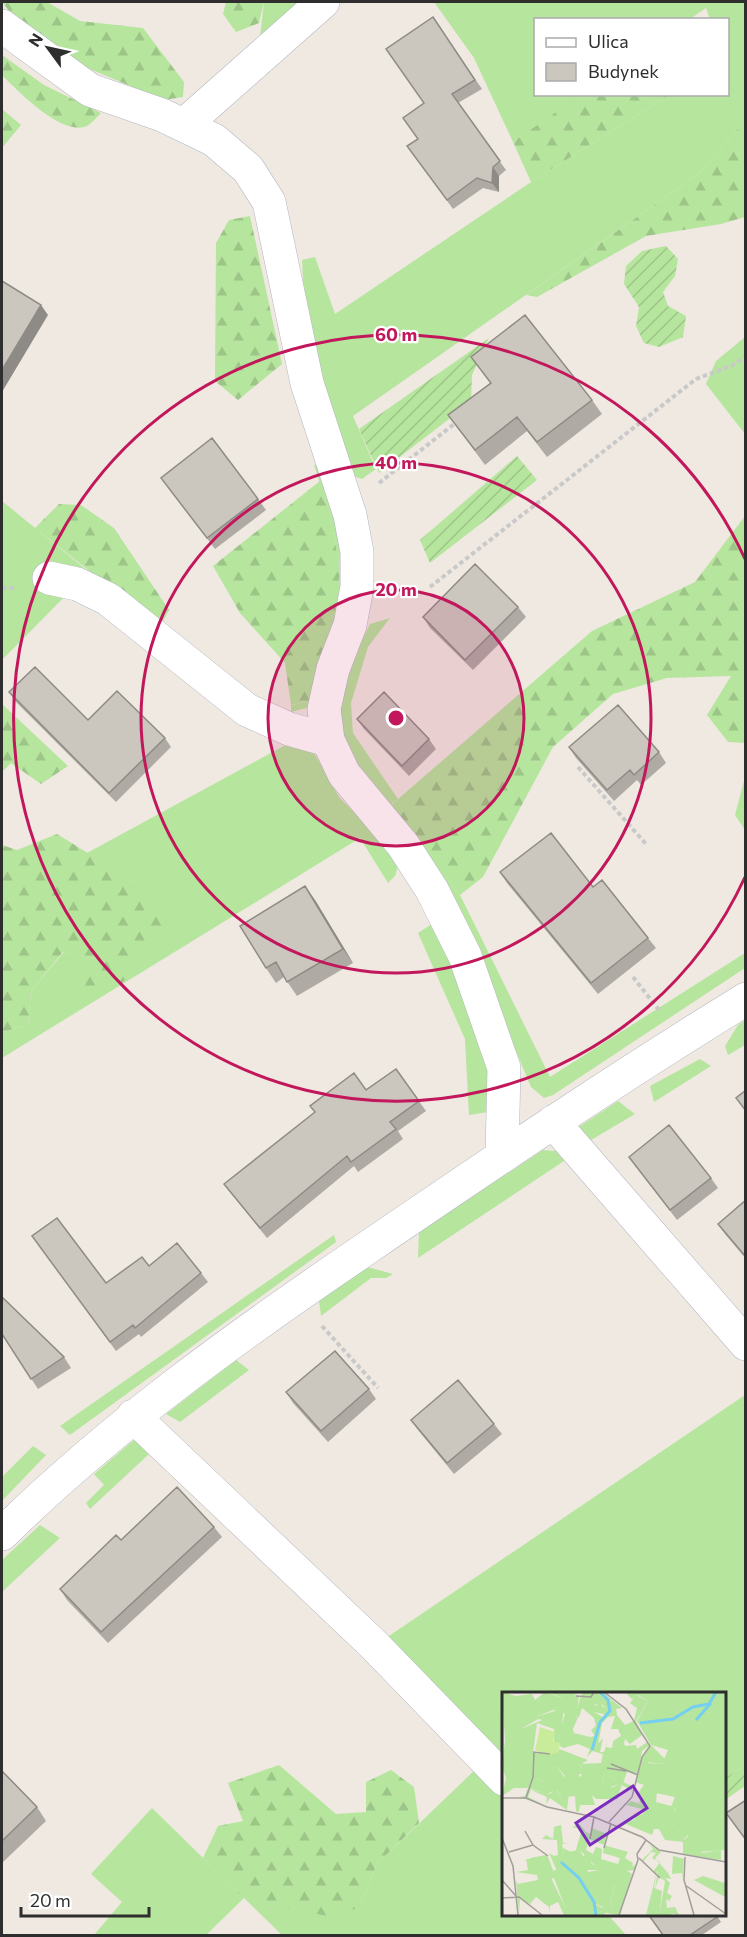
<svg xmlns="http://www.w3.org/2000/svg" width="747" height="1937" font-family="Commissioner,sans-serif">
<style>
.grass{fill:#b6e59e}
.forest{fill:url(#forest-firs)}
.garden{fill:url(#garden-furrows)}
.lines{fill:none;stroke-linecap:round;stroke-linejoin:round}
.minor-casing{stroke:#b4b7c1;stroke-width:34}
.path{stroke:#c9c9c9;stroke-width:4;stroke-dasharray:4.5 3;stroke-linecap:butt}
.minor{stroke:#fff;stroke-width:33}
.wall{fill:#afaba4}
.shaded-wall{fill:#8e8b86}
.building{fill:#cbc7bf;stroke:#8e8b86;stroke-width:1.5}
.ring{fill:none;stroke:#c2185b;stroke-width:3}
.inset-river{fill:none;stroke:#75cff0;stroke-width:3}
.inset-road{fill:none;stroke:#a29e99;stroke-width:1.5}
.view{fill:#7b2cbf;fill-opacity:0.15;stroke:#7b2cbf;stroke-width:3}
.inset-edge{fill:none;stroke:#2e2e2e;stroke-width:3}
.centre{fill:#c2185b;stroke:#fff;stroke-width:3}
.ring-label{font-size:18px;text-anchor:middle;font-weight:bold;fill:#c2185b;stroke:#fff;stroke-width:4.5;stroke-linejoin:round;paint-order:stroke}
</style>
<defs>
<pattern id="forest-firs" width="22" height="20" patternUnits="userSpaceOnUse" patternTransform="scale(1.5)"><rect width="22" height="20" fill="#b6e59e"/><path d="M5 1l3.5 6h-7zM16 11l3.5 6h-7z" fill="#9dc588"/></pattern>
<pattern id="garden-furrows" width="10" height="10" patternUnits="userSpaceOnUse" patternTransform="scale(1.5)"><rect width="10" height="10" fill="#b6e59e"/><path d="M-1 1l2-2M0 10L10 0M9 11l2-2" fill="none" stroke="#9dc588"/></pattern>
</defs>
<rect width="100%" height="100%" fill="#efe9e1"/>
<path class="grass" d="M264 2H301L260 37Z
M434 2H745V121L697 175 353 416 376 469 362 479 353 476C329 406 304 335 302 260L315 257 335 314 531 182 669 95 728 94V20L710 19 706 8 690 19 536 20V94L582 95 513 142 474 58Z
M745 337V434L706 384 716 361Z
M318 464 343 541 340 616 315 706 291 712V705L312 701 340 570 330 513 314 465Z
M2 501 89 572 2 660Z
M390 618 368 647 351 703 353 733 398 799 390 805 460 895 550 1077 745 953V968L553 1095 544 1098 531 1087 486 979 343 739 340 705 350 665 370 624Z
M291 742 314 753 339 797 394 853 398 866 395 876 388 883 360 838 2 1058V1032L28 1025 31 991 64 952 94 959 84 998 138 884 87 853Z
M745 777V830L735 815Z
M435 922 485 1055 493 1096 488 1112 469 1115 465 1039 418 933Z
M745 1020V1045L728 1055 725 1046 738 1025Z
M700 1059 711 1066 654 1102 650 1086Z
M618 1101 635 1114 586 1143 577 1128Z
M543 1150 556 1151 564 1161 418 1258 419 1232Z
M334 1235 336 1242 70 1435 60 1426Z
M367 1267 393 1274 386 1278H371L321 1316 319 1300Z
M236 1360 249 1370 180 1422 166 1414Z
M745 1395V1765L725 1778 724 1694H504V1763L386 1638Z
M135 1439 149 1454 90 1509 86 1503 104 1485 94 1474Z
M33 1446 46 1455 2 1501V1477Z
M40 1525 60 1538 2 1592V1560Z
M478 1767 504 1794V1914L608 1915 626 1935H282L244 1898 206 1935H94L122 1902 91 1874 152 1808 244 1898 360 1906 377 1864Z"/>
<path class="forest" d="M2 2H47L80 21 143 28 184 82 183 97 164 100 61 57 20 25Z
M226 2H264L259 23 236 32 223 14Z
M2 55 44 85 101 113C97 117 92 123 87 126 62 137 18 91 2 75Z
M582 94 669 95 531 182 513 142Z
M2 109 21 125 2 148Z
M745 121V217L721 224 646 236 537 297 526 295 697 175Z
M250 216 282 364 238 400 215 381 216 243 229 220Z
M320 481 330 513 340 570 334 620 321 657 312 701 291 705 285 663 240 613 213 566Z
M59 504 81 505 114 528 169 610 160 627 35 528Z
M745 516V743L728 742 707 715 731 676 667 678 613 694 553 747 483 877 460 895 390 806 592 631 695 582Z
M2 704 68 766 41 784 11 763 2 772Z
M57 834 138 884 171 918 123 982 84 998 73 988 94 959 63 952 31 991 28 1025 2 1032V845L17 850Z
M279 1765 336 1814 366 1812V1782L391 1770 414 1787 419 1823 377 1864 360 1906 336 1918 244 1898 203 1858 218 1826 243 1821 228 1783Z"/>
<path class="garden" d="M666 246 678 259 675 276 663 292 668 306 686 316 683 337 659 347 644 343 636 326 639 307 624 284 626 266 642 251Z
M489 338 472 375 471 402 379 473 359 429Z
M517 456 537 480 430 563 420 540Z
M745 1765V1786L725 1800V1778Z"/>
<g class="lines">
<g class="minor-casing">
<path id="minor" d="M2 26 90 90 162 115 214 140 248 169 269 202 307 383 350 515 357 552V587L350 625 333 669 324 709 328 740 344 774 403 845 432 890 465 956 504 1068 502 1156
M184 125 323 2
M49 578 77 584 108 599 247 710 289 729 328 740
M553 1122 746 1344
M133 1416 373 1644 504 1779
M2 1534C112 1426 236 1337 364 1250 490 1164 616 1079 746 999"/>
</g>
<path class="path" d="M379 483 458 421
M430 587 696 379 733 365 746 356
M2 588H14
M578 767 646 844
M633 977 659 1010
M322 1326 378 1388"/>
<use href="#minor" class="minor"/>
</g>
<path class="wall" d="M433 17 482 89 458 103 506 170 499 176V192L483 188 453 209 407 146 418 139 424 103Z
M471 357 592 400 602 414 547 457 527 431 485 465 448 415 490 383Z
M161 478 258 499 266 510 215 549Z
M518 607 526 617 473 670 430 628 423 617Z
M9 692 88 720 165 738 171 747 116 802 15 701Z
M357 719 429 739 436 749 409 776 364 729Z
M569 747 659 752 666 763 641 785 637 780 614 801 576 758Z
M500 872 648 938 656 948 598 994 507 883Z
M315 900 353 963 297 996 284 977 276 983 266 968Z
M396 1069 426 1111 398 1131 403 1139 358 1172 354 1166 267 1238 224 1184Z
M629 1157 711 1178 718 1188 677 1220Z
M746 1200V1259L725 1234 718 1224Z
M32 1236 106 1283 149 1266 201 1273 208 1282 141 1337 139 1334 116 1351Z
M2 1334 64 1357 71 1368 38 1389Z
M369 1389 376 1399 328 1442 293 1403 286 1392Z
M411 1420 494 1424 502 1434 454 1474 418 1430Z
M214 1527 222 1537 108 1643 67 1600 60 1589 121 1540Z
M2 1771 37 1807 46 1821 2 1863Z
M716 1914 721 1922 702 1935H663Z"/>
<path class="shaded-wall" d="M493 167 499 176V192L492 183Z
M41 305 48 315 2 392V370Z
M305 886 315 900 353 963 343 949Z"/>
<path class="building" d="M433 17 475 80 452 94 500 161 493 167 492 183 477 178 447 200 407 146 418 139 403 118 424 103 386 49Z
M2 281 41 305 2 370Z
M525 315 592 400 537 442 517 417 475 450 448 415 491 383 471 357Z
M212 438 258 499 207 538 161 478Z
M475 564 518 607 465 660 423 617Z
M35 667 88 720 117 691 165 738 109 793 9 692Z
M384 692 429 739 402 766 357 719Z
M618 705 659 752 634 775 630 770 607 790 569 747Z
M551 833 593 887 602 880 648 938 591 983 500 872Z
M305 886 343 949 287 982 276 962 266 968 240 926Z
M396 1069 419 1101 390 1122 396 1129 351 1162 347 1156 260 1228 224 1184 315 1112 310 1106 354 1073 366 1090Z
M746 1090V1111L736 1098Z
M669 1125 711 1178 670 1210 629 1157Z
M746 1200V1257L718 1224Z
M57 1218 106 1283 142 1257 149 1266 177 1243 201 1273 135 1328 133 1325 110 1342 32 1236Z
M2 1297 64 1357 31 1379 2 1334Z
M335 1351 369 1389 321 1431 286 1392Z
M458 1380 494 1424 447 1463 411 1420Z
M177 1487 214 1527 101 1632 60 1589 116 1535 121 1540Z
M2 1771 37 1807 2 1841Z
M746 1800V1840L726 1813Z
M648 1914H716L717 1917 690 1935H663Z"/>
<circle cx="396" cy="718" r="128" fill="#c2185b" fill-opacity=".12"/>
<g class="ring">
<circle cx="396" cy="718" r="128"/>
<circle cx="396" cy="718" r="255"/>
<path d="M745 877A383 383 0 1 1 745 559"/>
</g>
<g transform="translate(502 1692)">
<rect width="224" height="224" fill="#efe9e1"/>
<path d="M43 0 61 6 60 0H80L72 3 77 4 74 26 80 16 71 37 62 17 60 32 36 27 19 37 17 34 33 25 53 19ZM97 3 105 4 120 16 114 17 115 23 123 33 132 29 135 16 128 11 134 3 146 9 134 29 140 43 128 52 123 47 122 51 123 54 134 53 135 57 145 50 148 53 140 59 136 81 125 80 121 91 108 95 114 88 102 83 101 92 114 99 116 107H94L90 103 93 113H78L77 120 74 119 73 104 65 105V101L68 93 82 81 78 72 99 71 101 62 90 59 101 46 104 32 98 60H102L106 48 104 55 110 56 111 49 119 44 116 37H109L113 24 106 25 110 8 99 13 105 17V23L92 20 90 14 96 13 91 7ZM149 53 163 67 159 72 146 70 157 81 154 110 173 115 171 133 182 148 187 143 196 147 200 161 219 158V168L181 162V150L163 148 157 137H152L150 143 124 132 120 135 121 131 133 127V122L139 123 144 118 124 113 129 109 144 114 137 111 140 104 135 102 142 93 133 90 140 66ZM55 75 63 86 61 109 55 98 45 102 29 97 26 105 40 112 17 105 23 104 28 90 35 86 48 94V77ZM78 132 84 140 89 142 90 136 105 142 102 153 126 160 123 166 131 171 130 175 134 172 132 178 125 179 130 182 118 223 104 221 105 215H114L108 212 113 193 98 206 85 205 89 215 90 211 101 216 97 221 93 219V223H62L56 210 48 214 47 223V215L34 205 28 212 18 207 17 223 14 189 16 192 36 188 35 183 14 180 26 178 24 167H40L63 215 70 213 47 161 52 164 62 162 61 156 80 166 86 180 97 178 78 158 73 161 80 137 70 135ZM87 147 102 153 101 161 118 166 116 172 99 167 100 157 94 155 91 162 84 158ZM148 153 159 160 153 166 166 181 155 179 152 196 160 199 158 219H168L170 223H144L154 183 140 168 151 157ZM149 160 154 161 150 166 158 170 151 180 141 170ZM168 163 182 167 180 189V181L170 182 171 164Z" fill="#b6e59e" fill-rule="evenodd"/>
<path d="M0 0 14 4 30 2 33 8 43 0 54 17 33 25 18 34 19 37 57 21 60 32 63 22 59 18 64 17 61 6 46 0H60L72 41 88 45 93 44 89 38 94 34 92 26 80 16 77 25 73 24 80 0H101L105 4 91 7 97 11 91 14 92 20 101 25 105 17 99 11 111 9 109 22 100 31 96 53 85 65 88 57 76 52 61 56 52 49V37L35 31 31 61H56L57 57 86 68 78 73 83 82H77V88L68 93 65 118 48 106 44 112 45 105 29 98 48 102 54 97 61 109 58 97 63 84 55 75 48 77V94L35 86 25 96H12L0 104 4 86 0 75 3 48ZM123 0H223V158L197 160 196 147 186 143 180 149 173 139 169 124 174 117 169 115 173 105 154 101 156 81 145 71 160 72 166 58 149 53 135 29 146 9 136 3 130 7ZM102 83 114 88 109 96 121 90 130 94V99L120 93 116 103 101 92ZM59 133 61 151 65 152H60L62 162 56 164 55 148 40 147 44 143 51 147 52 135ZM78 158 81 164 87 161 89 171 98 178H82L80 166 77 173 65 160ZM44 163 46 165 54 186 47 187 40 167 28 169V166ZM156 178 166 181 169 187 163 186 168 191 165 201 170 204 167 209 164 207 165 216 173 215 177 223 158 219 163 189 157 185 153 197ZM69 179 78 181 85 205 89 200 98 206 113 192 108 212 115 215 113 220 109 214 102 223H93L95 217 98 220 101 215 91 211 92 215H87ZM201 184 223 191V205L192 188Z" fill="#b6e59e"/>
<path d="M56 177 70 213 63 215 52 186 51 179Z" fill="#b6e59e"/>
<path d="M38 35 53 40 51 49 58 51 56 61 47 63 33 58Z" fill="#c9ec9a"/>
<path class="inset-river" d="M194 28 209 11M138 31 171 27 191 15 207 12 214 0M90 58 98 30 108 19 106 8 98 0M59 170 77 186 92 210 94 223"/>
<path class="inset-road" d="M102 0 124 17 148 54 140 65 130 105 107 130M74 4 89 5 92 0M109 72 136 83M105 76 124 79M0 106H24L45 115 92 125 140 145 157 158 224 170M24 106 31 85 32 60 48 62M23 139 31 153 46 164M0 146 11 174 16 223M88 147 92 125M102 156 109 131M7 160 31 153M183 165 182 188 192 223M137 166 158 186M0 188 14 204M183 193 224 222M0 206 17 205 40 223M117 223 136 168 135 162 144 148"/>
<path class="view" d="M131 94 145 116 88 153 74 131Z"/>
<rect width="224" height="224" class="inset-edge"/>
</g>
<circle cx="396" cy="718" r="9" class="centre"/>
<g class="ring-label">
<text x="396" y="341">60 m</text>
<text x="396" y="469">40 m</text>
<text x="396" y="596">20 m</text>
</g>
<rect width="747" height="1937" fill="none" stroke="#2e2e2e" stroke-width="6"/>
<rect x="534" y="18" width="195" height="78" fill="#ffffff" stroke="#ababab" stroke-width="1.5"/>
<rect x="546" y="38" width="30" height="9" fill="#ffffff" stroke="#ababab" stroke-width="1.5"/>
<text x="588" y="48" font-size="18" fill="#2e2e2e">Ulica</text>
<rect x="546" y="63" width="30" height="18" fill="#cbc7bf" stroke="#ababab" stroke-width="1.5"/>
<text x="588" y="78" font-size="18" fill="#2e2e2e">Budynek</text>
<g transform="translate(48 48) rotate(303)" stroke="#ffffff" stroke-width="4.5" paint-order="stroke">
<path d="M0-4.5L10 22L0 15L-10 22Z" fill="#2e2e2e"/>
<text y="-9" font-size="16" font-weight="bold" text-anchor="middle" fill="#2e2e2e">N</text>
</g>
<path d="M21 1907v9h128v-9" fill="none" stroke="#2e2e2e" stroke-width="3"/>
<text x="30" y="1907" font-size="18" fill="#2e2e2e" stroke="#ffffff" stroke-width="4.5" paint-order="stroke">20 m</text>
</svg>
